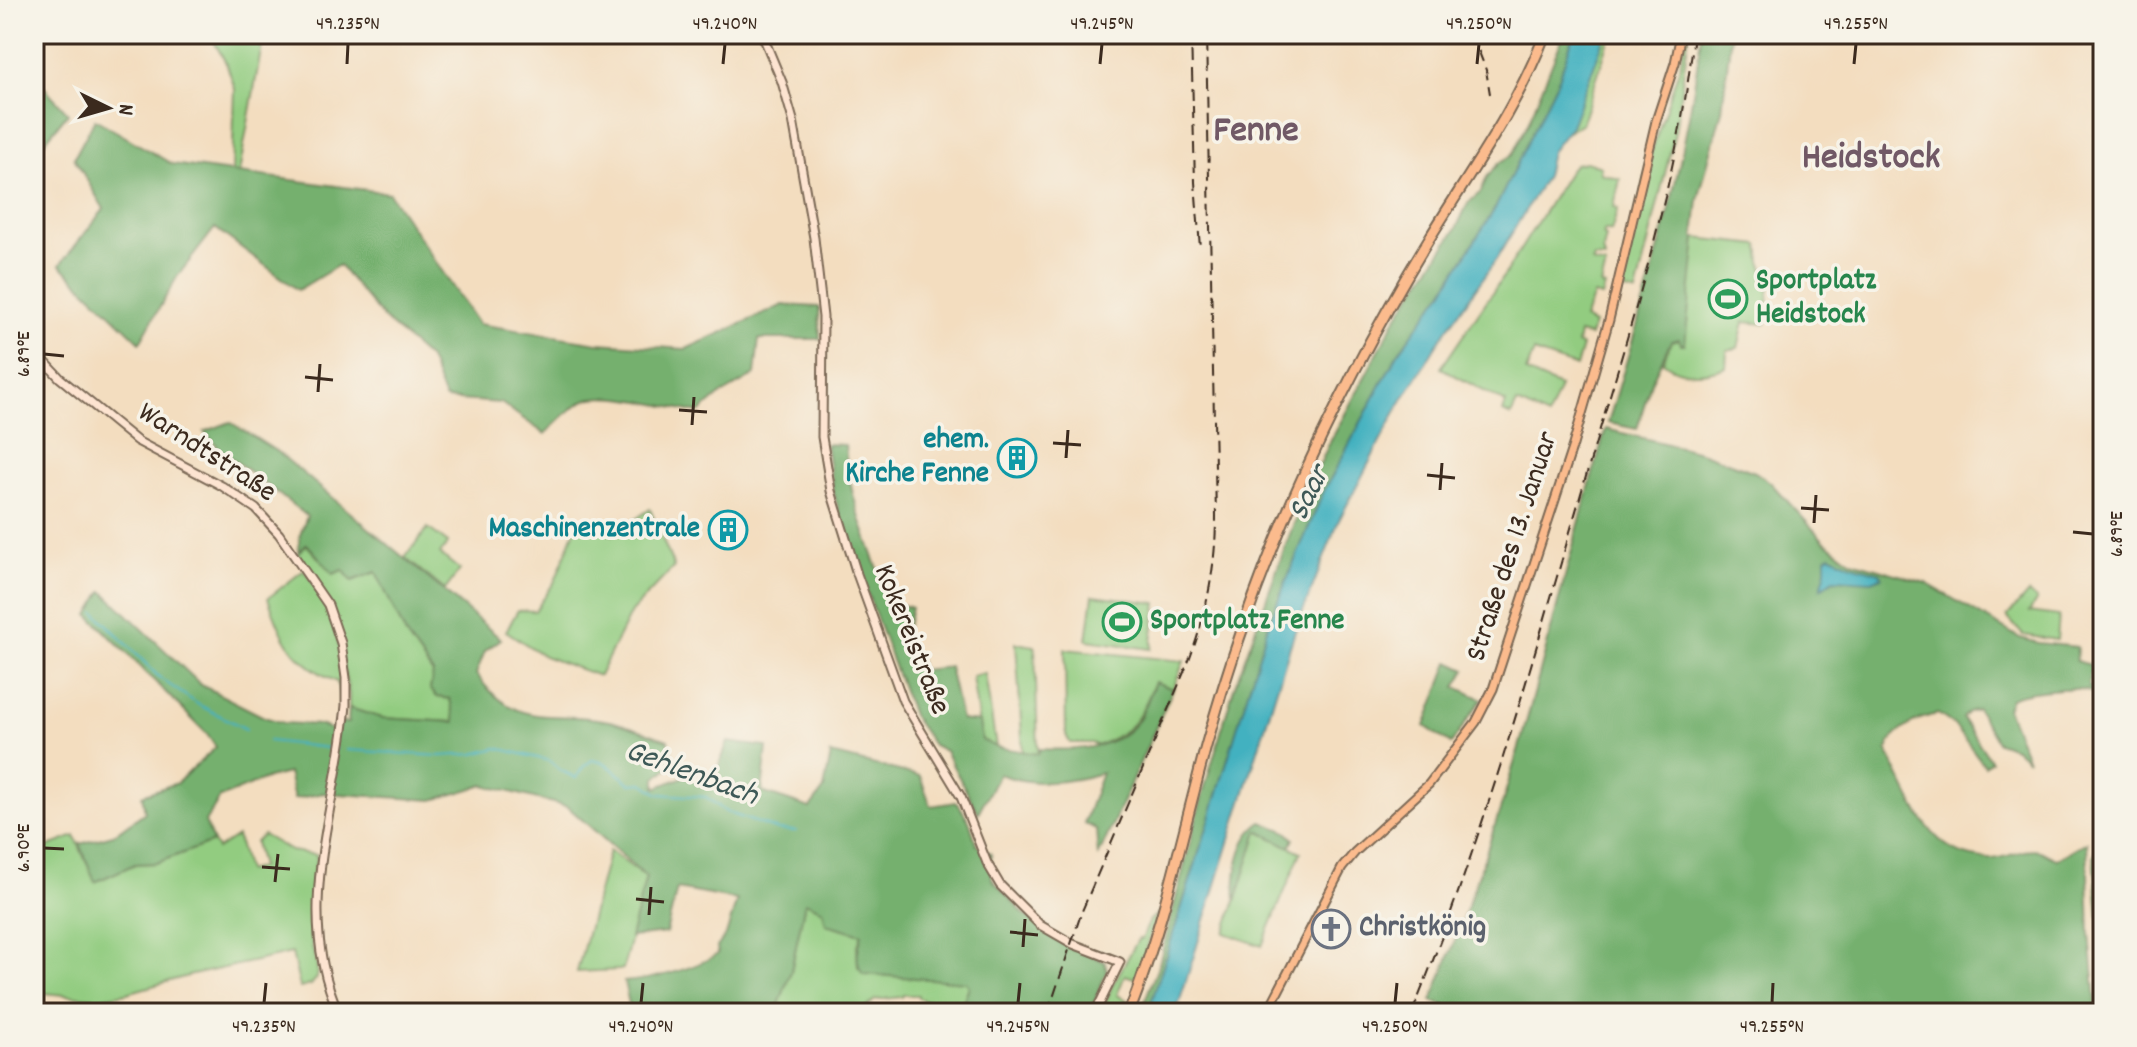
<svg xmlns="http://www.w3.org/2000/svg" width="2137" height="1047" font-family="Dekko,sans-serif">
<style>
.green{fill:#92cc80;stroke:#667b4f;stroke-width:2}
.forest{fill:#75b06e;stroke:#586d46;stroke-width:2}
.water{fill:#43b1c0;stroke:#3f6e6f;stroke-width:2}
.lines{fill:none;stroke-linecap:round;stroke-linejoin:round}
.stream{stroke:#43b1c0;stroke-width:2}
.secondary-casing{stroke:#7b6956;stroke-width:11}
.primary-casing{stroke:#7b6956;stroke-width:11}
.motorway-casing{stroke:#7b6956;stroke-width:13}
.secondary{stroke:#fde4d1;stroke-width:7}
.primary{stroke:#fbbb8d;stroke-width:7}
.motorway{stroke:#fbbb8d;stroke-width:9}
.rail{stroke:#3b2a1e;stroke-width:2;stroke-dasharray:12 6;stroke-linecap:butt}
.ticks{fill:none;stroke:#3b2a1e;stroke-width:3}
.labels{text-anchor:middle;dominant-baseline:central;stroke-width:7;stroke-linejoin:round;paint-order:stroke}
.leisure-label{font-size:30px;font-weight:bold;fill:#27864d;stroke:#f7f3e8;text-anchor:start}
.culture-label{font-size:30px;font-weight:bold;fill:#0d838f;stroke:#f7f3e8;text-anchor:end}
.street-label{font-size:30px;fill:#3b2a1e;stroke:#f7f3e8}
.worship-label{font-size:30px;font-weight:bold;fill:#5b616d;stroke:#f7f3e8;text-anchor:start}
.water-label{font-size:32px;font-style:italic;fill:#3e5957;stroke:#f7f3e8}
.district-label{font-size:38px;font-weight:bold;fill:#715966;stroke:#f7f3e8}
.neatline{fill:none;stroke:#3b2a1e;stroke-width:3}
.ticks-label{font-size:20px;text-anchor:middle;fill:#3b2a1e}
</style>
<rect width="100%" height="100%" fill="#f7f3e8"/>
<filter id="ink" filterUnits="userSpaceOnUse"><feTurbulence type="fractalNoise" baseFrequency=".0125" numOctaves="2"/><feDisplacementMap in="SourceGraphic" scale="16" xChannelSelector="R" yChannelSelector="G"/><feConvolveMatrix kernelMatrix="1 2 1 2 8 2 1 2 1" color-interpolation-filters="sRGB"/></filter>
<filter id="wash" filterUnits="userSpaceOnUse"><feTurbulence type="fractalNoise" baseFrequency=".006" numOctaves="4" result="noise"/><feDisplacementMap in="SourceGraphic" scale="32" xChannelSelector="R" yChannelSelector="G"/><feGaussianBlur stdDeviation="1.8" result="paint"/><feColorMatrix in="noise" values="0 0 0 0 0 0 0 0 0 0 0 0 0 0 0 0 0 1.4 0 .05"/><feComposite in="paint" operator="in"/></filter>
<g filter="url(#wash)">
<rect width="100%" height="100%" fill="#f3ddbf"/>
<path class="green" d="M210 34H264L239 173H232L235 89 227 65Z
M1606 34H1611L1582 123 1569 131Z
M1685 34H1689L1675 132 1636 293 1622 289 1650 156 1680 66Z
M1586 162 1601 167 1600 173 1620 179 1614 207 1618 209 1611 232 1605 230 1603 235 1606 237 1603 250 1605 259 1594 258 1592 263 1606 266 1601 286 1605 287 1602 297 1594 295 1584 319 1594 324 1590 336 1579 333 1577 344 1582 346 1576 367 1534 352 1526 372 1560 387 1548 417 1517 403 1511 416 1503 412 1506 403 1441 368 1505 274 1572 167 1575 164Z
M1696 238 1759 245 1761 262 1770 284 1766 324 1744 322 1738 348 1727 350 1726 367C1704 375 1681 376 1663 362L1671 340 1680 339 1688 319 1686 315Z
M650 509 674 567 631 612 599 676 544 656 506 631 518 610 535 611 555 581 579 519 613 535Z
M428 528 448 543 440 554 460 570 445 590 405 558Z
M306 544 333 574 343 570 376 571 407 637 450 698 455 722 382 718 349 708V694L330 605 298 553Z
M304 570 321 594 340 644 345 695H340L337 682C291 660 285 643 268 598Z
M2028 593 2037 600 2029 612 2059 616 2057 640 2023 635 2007 617Z
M1093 595 1157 603 1151 649 1087 640Z
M1016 643 1035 646 1038 754 1023 753Z
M1065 649 1184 661 1173 689 1155 682C1138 720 1137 728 1098 746L1092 743H1070L1066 735Z
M985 673 996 747 981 740 972 676Z
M1258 831 1301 852 1262 946 1225 933Z
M263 835 291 851 317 855C312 885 306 919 313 950 316 964 322 974 311 985L300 988 292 953 188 976 127 993 97 998 34 992V852L75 836 95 882 135 864 156 863 213 842 217 849 237 836 247 871 261 867 255 842Z
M609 851 646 877 623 969 619 970 577 972Z
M805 901 823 910 826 924 862 934 857 948 858 967 966 981 969 986 963 1003 971 1013H951L938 1005 918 998V995H903L902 997 875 1000 860 1013H776L791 971Z
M1157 914 1137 979 1125 975 1117 995 1129 1001 1124 1013H1101L1113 984 1139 938 1142 939 1150 920Z"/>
<path class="forest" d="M1564 34H1574L1559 78 1496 207 1443 292 1397 355 1323 493 1269 622 1211 815 1148 1013H1140L1159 964 1202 797 1233 691 1292 528 1328 446 1396 318 1456 229 1468 203 1481 192 1487 177 1499 163 1512 155 1528 123Z
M1701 34H1731L1722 110 1698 200 1694 237 1696 238 1685 344H1681L1679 339 1671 341 1651 382 1637 429 1608 423C1646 295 1687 167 1701 34Z
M34 76 68 113 34 155Z
M95 119 172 164 389 193 478 324 598 343 686 349 783 305 819 307 820 339H759L755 375 720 395 699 413C673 408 612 392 588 399 573 405 556 423 545 434L501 403 445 399 429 359 383 318 339 265 298 290 215 228 177 277 140 342 60 265 104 209 74 158Z
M230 422 279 453 501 639 485 651 476 674C518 732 550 709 609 721 629 725 649 734 668 740L675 762 656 778V788L685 776 694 780H714L728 742 767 747 762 792 810 808 824 789 831 754 920 776 931 806 956 802 959 805 969 821 977 845 991 854 992 879 1025 915 1056 938 1105 962 1107 971 1090 1013H971L963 1003 969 986 966 982 863 974C854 962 858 948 862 934L826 924 823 910 805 902 791 971 776 1013H631L624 982C655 979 691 970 718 954L717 947 726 935 737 900 677 889 666 933 630 937 646 877 568 807 484 785 433 800 324 793 294 799 288 773 268 778 220 798 205 822 213 842 156 863 135 864 95 882 80 844 113 835 145 812 142 795 177 783 216 747 206 733 89 615 103 591 201 685 264 717 284 723 320 725 333 730 336 722 348 723 349 708 382 718 455 722 450 699 437 697 430 689 433 673 407 637 376 572 352 581 343 570 333 574 307 544 298 553 300 535 307 516 220 449 204 432Z
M1606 429 1700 452 1755 472 1770 482 1824 541 1852 561 1926 583 2020 638 2039 643 2077 647 2076 661 2091 665 2088 686 2103 690V712C2100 705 2097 694 2089 691 2075 686 2025 691 2011 698L2007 709 2028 760 2015 748 1997 742 1977 709 1968 712 1962 718 1991 761 1985 766 1954 725 1938 714C1922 716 1889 733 1887 751 1911 797 1929 860 1991 859 2007 859 2023 847 2040 851 2045 853 2051 857 2057 859L2087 842 2090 934 2097 1013H1465L1432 1001C1472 900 1506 798 1534 694 1558 606 1579 517 1606 429Z
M826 444 845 445C848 498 872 551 890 601L911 608 907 626H900L909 653H916L922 670 949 667 961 720 979 722 982 740 996 747 1038 754 1040 749C1073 751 1113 750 1136 723 1145 712 1149 695 1155 682L1173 689 1098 857 1096 829 1084 823 1102 773C1067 783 1034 787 999 774L978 813 945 751 933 745 912 715 844 529 833 490Z
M1449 662 1466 670 1456 687 1482 699 1451 744 1425 726Z
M1262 822 1287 832 1294 839 1290 847 1258 831 1236 901C1234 875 1238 837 1262 822Z
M2103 839V969L2094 855Z"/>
<path class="water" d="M1574 34H1606L1571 126 1551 152 1546 176 1497 258 1435 347 1398 408 1339 520 1294 634 1176 1013H1148L1211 815 1269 622 1323 493 1397 355 1443 292 1496 207 1559 78Z
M1830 555 1852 565 1880 573 1882 577 1872 581 1834 579 1821 588 1826 570V557Z"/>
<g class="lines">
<path class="stream" d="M95 612 161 679 199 705 246 729
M269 741 336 749
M347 750 440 756 474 754 497 748 550 761 560 770 576 778 583 767 592 760 605 763 631 784 643 783 659 794 706 797 726 812 778 830 796 831"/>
</g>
</g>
<g filter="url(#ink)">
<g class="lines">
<g class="secondary-casing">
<path id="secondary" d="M762 34 782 82 793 120 814 238 823 317 822 437 831 491 857 574 903 701 961 797 987 863 1000 885 1040 925 1073 944 1120 962 1095 1013
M34 350 60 378 137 441 222 486 256 509 279 534 328 605 341 643 346 678V705C337 808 292 912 339 1013"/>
</g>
<g class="primary-casing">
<path id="primary" d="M1267 1013 1342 868 1355 852 1429 784 1476 722 1493 689 1573 445 1609 320 1656 121 1675 63 1681 34"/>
</g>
<g class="motorway-casing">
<path id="motorway" d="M1129 1013C1163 927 1182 835 1206 746 1229 663 1258 580 1292 501 1332 410 1378 323 1429 239 1470 172 1517 108 1545 34"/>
</g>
<use href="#secondary" class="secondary"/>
<use href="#primary" class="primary"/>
<use href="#motorway" class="motorway"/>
<path class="rail" d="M1191 34 1195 182 1200 248
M1340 34V36
M1472 34 1486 70 1490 94
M1048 1013 1082 911 1190 658C1207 612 1216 565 1216 516L1206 34
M1412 1013C1484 838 1534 655 1587 473 1629 329 1678 184 1694 34"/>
</g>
</g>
<path class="ticks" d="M347 64 348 44M723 64 725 44M1100 64 1102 44M1477 64 1479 44M1854 64 1856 44M44 354 64 356M305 377 333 380M318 392 320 364M679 410 707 412M692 425 694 397M1053 443 1081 445M1066 458 1068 430M1427 475 1455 478M1440 490 1442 463M1801 508 1829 510M1814 523 1816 495M2073 532 2093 534M44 848 64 849M262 867 290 869M275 882 278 854M636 899 664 902M649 915 651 887M1010 932 1038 935M1023 947 1025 919M264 1003 266 983M641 1003 643 983M1018 1003 1020 983M1395 1003 1397 983M1772 1003 1773 983"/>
<defs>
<g id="stadium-ring" transform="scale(2)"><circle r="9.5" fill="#f7f3e8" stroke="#2e9e5b" stroke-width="1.5"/><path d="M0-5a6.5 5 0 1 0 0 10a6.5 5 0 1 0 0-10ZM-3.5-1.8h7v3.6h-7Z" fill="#2e9e5b"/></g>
<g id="building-ring" transform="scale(2)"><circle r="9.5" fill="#f7f3e8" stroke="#0f9aa8" stroke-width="1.5"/><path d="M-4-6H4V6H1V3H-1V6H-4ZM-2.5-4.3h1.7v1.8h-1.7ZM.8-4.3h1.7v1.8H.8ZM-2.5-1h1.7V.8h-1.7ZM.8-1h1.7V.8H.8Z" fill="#0f9aa8"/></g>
<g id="church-ring" transform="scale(2)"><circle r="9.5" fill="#f7f3e8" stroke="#6b7280" stroke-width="1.5"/><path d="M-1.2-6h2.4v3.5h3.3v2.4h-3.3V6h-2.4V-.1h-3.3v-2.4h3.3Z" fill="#6b7280"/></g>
</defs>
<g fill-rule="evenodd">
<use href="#stadium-ring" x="1728" y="299"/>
<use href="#building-ring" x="1017" y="458"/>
<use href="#building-ring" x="728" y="530"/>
<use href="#stadium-ring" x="1122" y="622"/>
<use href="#church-ring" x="1331" y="929"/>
</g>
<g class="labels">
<g class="leisure-label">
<text x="1756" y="282">Sportplatz<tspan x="1756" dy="34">Heidstock</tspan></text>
<text x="1150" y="622">Sportplatz Fenne</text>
</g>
<g class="culture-label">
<text x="989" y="441">ehem.<tspan x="989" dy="34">Kirche Fenne</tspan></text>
<text x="700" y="530">Maschinenzentrale</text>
</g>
<g class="street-label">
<text transform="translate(206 454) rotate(33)">Warndtstraße</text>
<text transform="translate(1514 547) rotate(-72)">Straße des 13. Januar</text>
<text transform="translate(910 640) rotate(68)">Kokereistraße</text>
</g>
<g class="worship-label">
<text x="1359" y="929">Christkönig</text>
</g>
<g class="water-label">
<text transform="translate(1311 494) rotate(-64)">Saar</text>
<text transform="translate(691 775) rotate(20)">Gehlenbach</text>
</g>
<g class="district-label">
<text x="1256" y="132">Fenne</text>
<text x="1871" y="159">Heidstock</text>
</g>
</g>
<rect width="2137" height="1047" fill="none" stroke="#f7f3e8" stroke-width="88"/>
<g transform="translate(108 108) rotate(95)" stroke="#f7f3e8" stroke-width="6" paint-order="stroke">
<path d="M0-6L14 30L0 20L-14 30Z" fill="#3b2a1e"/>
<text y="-12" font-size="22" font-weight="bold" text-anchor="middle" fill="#3b2a1e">N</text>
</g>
<rect x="44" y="44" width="2049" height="959" class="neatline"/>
<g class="ticks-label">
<text x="348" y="29">49.235°N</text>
<text x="725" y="29">49.240°N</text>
<text x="1102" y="29">49.245°N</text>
<text x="1479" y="29">49.250°N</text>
<text x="1856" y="29">49.255°N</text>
<text transform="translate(22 354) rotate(-90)" y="7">6.89°E</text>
<text transform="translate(2115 534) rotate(-90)" y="7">6.89°E</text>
<text transform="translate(22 848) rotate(-90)" y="7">6.90°E</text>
<text x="264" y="1032">49.235°N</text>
<text x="641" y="1032">49.240°N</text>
<text x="1018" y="1032">49.245°N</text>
<text x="1395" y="1032">49.250°N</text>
<text x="1772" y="1032">49.255°N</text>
</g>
</svg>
